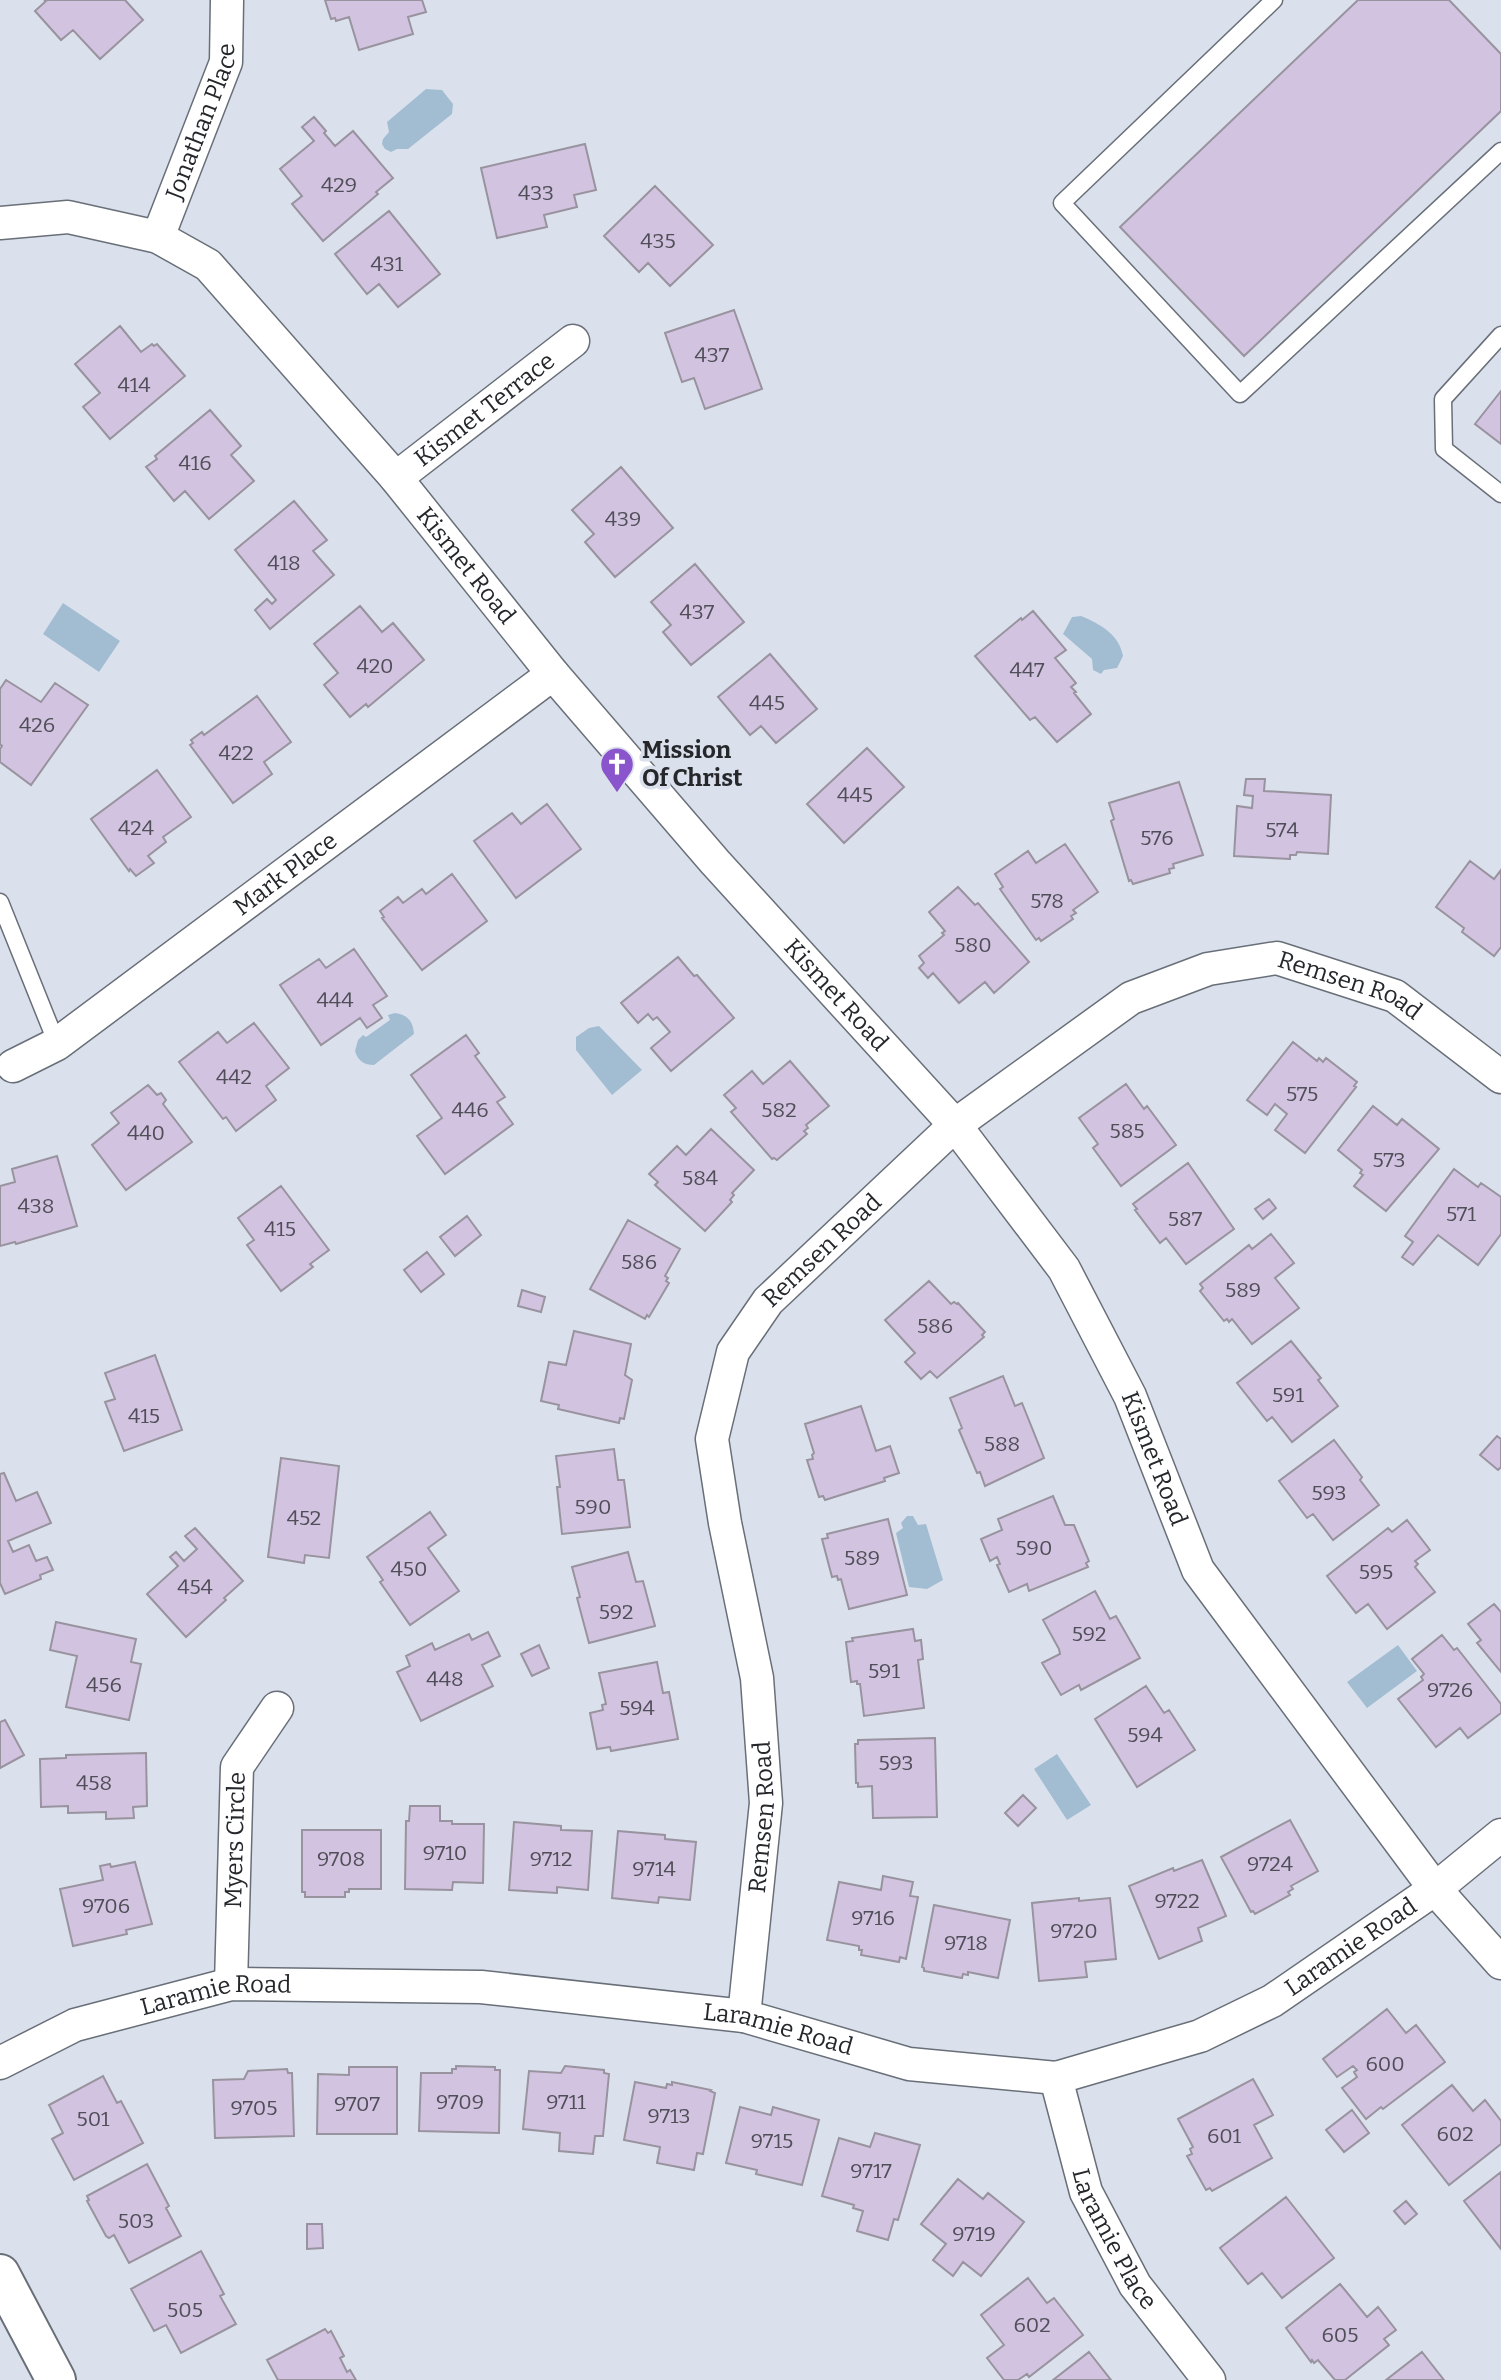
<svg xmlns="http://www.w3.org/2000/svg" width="1501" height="2380" font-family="Bitter,serif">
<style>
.water{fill:#a2bdd2}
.building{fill:#d2c4e1;stroke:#98939e;stroke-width:2}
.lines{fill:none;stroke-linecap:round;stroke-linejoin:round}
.service-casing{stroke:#696f78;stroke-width:19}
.minor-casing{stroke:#696f78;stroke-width:35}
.secondary-casing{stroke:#696f78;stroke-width:42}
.service{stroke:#fff;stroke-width:16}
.minor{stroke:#fff;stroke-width:32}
.secondary{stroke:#fff;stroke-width:38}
.labels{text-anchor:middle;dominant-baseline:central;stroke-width:7;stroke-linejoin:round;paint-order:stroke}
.number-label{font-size:21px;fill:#504e58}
.street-label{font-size:24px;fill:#25272b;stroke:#dbe1ec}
.poi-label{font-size:24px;font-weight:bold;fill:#25272b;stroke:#dbe1ec;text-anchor:start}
</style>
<rect width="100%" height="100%" fill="#dbe1ec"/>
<path class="water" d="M426 89 442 90 453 104 452 114 408 149H397L391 152 385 149 382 144 383 139 389 132 387 122Z
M63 603 120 641 99 672 43 634Z
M1081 616C1100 624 1119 634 1123 656L1117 668 1104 670 1101 674 1093 670 1092 659 1063 634 1072 617Z
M395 1013C408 1015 413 1021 414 1034L374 1065C364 1065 358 1061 355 1051L358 1040 363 1035 366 1037 390 1020 388 1015Z
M599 1026 642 1070 612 1095 576 1050V1037L589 1028Z
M907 1516H913L918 1525 926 1524 943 1580 927 1589 909 1587 896 1533 903 1528 901 1523Z
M1398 1645 1417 1671 1367 1708 1347 1682Z
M1057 1754 1091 1805 1067 1820 1034 1769Z"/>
<path class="building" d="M44 0H125L143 20 100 59 73 30 61 40 35 11 46 1Z
M325 0H422L426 12 408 17 413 34 359 50 349 17 336 21 335 18 331 19Z
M1358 0H1449L1501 54V111L1244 356 1120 227Z
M314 117 326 131 324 133 335 146 353 131 393 178 376 192 378 194 323 241 292 204 302 196 280 169 314 141 302 127Z
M585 144 596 190 574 195 577 207 544 215 547 227 497 238 481 168Z
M655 186 713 245 670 286 648 263 639 272 604 236Z
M389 211 440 274 398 307 379 284 367 294 335 254Z
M734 310 762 389 705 409 694 378 682 382 665 333Z
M120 326 141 352 152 344 154 346 157 344 185 376 110 439 83 407 100 393 75 364Z
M1501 391V444L1475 424Z
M210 410 241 446 231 455 254 481 209 519 185 491 174 501 146 467 157 459 155 456Z
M621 467 673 528 615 577 585 542 594 534 572 510Z
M294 501 327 540 313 551 334 575 270 629 255 610 267 599 272 604 276 600 235 550Z
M695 564 744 622 691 665 663 632 671 625 651 602Z
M360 606 382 632 393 623 424 660 368 707 366 704 350 717 324 685 338 673 314 644Z
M1033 611 1066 650 1055 658 1076 683 1071 687 1076 692 1074 693 1091 714 1057 742 1035 717 1030 720 975 656 1021 618 1022 620Z
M770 654 817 709 776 743 761 726 750 735 718 697Z
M6 680 41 702 55 683 88 705 31 785 0 762V749L2 746 0 744V689Z
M257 696 291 742 264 762 272 774 233 803 190 745 193 743 191 740 202 732 204 735Z
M867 748 904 787 844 843 807 804Z
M157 770 191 817 163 837 166 842 148 856 154 863 136 876 130 869 129 871 91 819Z
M1246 779H1265L1264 791 1331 795 1328 854 1297 852 1296 855H1290V859L1234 856 1237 806 1252 808 1253 796 1244 795Z
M1179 782 1203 855 1173 864 1174 868 1169 869 1170 873 1133 884 1131 880 1129 881 1111 821 1114 819 1109 803Z
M547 804 581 849 516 898 474 841 512 813 521 824Z
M1065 844 1098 892 1073 910 1076 913 1071 916 1073 919 1041 941 1039 938 1036 940 1000 889 1003 887 995 874 1028 851 1036 863Z
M1470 861 1494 879 1501 870V947L1494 956 1462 932 1464 928 1436 907Z
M452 874 487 921 422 970 382 918 384 917 380 911 398 897 403 903 422 889 426 894Z
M958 887 975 905 978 903 1029 962 994 993 985 982 959 1003 933 973 928 978 919 968 924 963 919 956 944 935 942 933 945 931 929 912Z
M354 949 387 996 373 1005 382 1018 367 1028 360 1018 321 1045 280 985 319 959 326 968Z
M678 957 694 976 697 975 734 1018 671 1071 651 1048 670 1032 657 1017 653 1020 648 1014 638 1023 621 1003Z
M254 1023 289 1068 266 1086 276 1100 236 1131 226 1117 223 1119 179 1062 218 1032 227 1043Z
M466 1035 479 1053 475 1056 505 1097 497 1102 513 1124 445 1174 417 1136 442 1118 411 1075Z
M1293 1042 1317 1061 1319 1058 1323 1062 1326 1058 1357 1082 1354 1086 1356 1087 1305 1153 1275 1130 1287 1114 1275 1104 1267 1115 1247 1100Z
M790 1061 829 1106 806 1125 808 1128 804 1131 807 1134 777 1160 774 1158 772 1159 731 1112 736 1108 724 1095 752 1071 763 1084Z
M1126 1084 1144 1109 1147 1106 1176 1145 1121 1186 1093 1148 1098 1144 1079 1118Z
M148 1085 157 1095 161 1093 166 1100 163 1104 192 1142 126 1190 92 1145 119 1123 111 1113Z
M1373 1106 1397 1125 1402 1119 1439 1149 1386 1211 1354 1186 1363 1175 1360 1173 1362 1170 1338 1150Z
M711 1129 754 1170 732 1193 734 1195 730 1200 732 1202 705 1231 655 1185 658 1182 649 1174 677 1146 686 1155Z
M57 1156 77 1226 16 1244 15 1242 0 1246V1186L15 1182 12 1169Z
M1188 1163 1234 1229 1186 1264 1166 1238 1160 1243 1135 1210 1137 1209 1133 1204Z
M1454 1169 1478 1187 1481 1183 1501 1197V1234L1478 1265 1438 1235 1413 1265 1402 1257 1413 1242 1405 1236Z
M281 1186 329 1250 310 1264 313 1267 281 1291 247 1245 254 1240 238 1218Z
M1269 1199 1276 1208 1263 1219 1255 1209Z
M467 1216 481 1235 455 1256 440 1237Z
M628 1220 680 1249 665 1276 668 1278 666 1281 669 1283 649 1317 647 1315 645 1319 590 1289Z
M1271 1234 1294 1263 1275 1278 1299 1308 1252 1344 1232 1319 1229 1322 1227 1319 1224 1321 1200 1291 1203 1288 1200 1284 1249 1245 1252 1249Z
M427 1252 444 1274 421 1292 404 1270Z
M929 1281 951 1304 954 1302 957 1304 958 1303 985 1332 982 1335 984 1337 937 1378 930 1371 921 1379 905 1362 915 1353 885 1320Z
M522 1290 545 1297 541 1312 518 1306Z
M574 1331 631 1344 625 1375 632 1380 624 1419 620 1418 619 1423 558 1409 559 1405 541 1401 549 1362 566 1365Z
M1291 1341 1321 1378 1318 1380 1338 1406 1292 1442 1272 1417 1267 1421 1237 1383Z
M155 1355 182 1430 124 1451 105 1402 115 1399 105 1373Z
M1003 1376 1015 1406 1022 1403 1044 1458 985 1486 980 1472 977 1473 959 1430 962 1428 950 1398Z
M861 1406 876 1451 890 1446 899 1473 884 1478 885 1481 825 1500 823 1496 819 1497 807 1460 813 1459 812 1455 814 1453 805 1424Z
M1497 1436 1501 1439V1467L1498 1470 1480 1455Z
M1334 1440 1362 1477 1360 1480 1379 1505 1333 1540 1313 1514 1307 1518 1279 1481Z
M614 1449 618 1480H624L630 1527 562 1534 557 1487H560L556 1456Z
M281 1458 339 1466 329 1558 305 1555 304 1563 268 1557Z
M4 1473 16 1501 37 1492 51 1523 8 1541 13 1552 29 1545 36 1561 47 1557 53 1570 40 1575 41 1579 5 1594 0 1583V1474Z
M1053 1496 1065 1525H1074L1089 1561 1086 1563 1088 1567 1029 1591 1027 1584 1009 1592 997 1565 1000 1564 997 1557 990 1561 981 1539 1002 1530 998 1519Z
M430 1512 446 1535 428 1548 459 1591 410 1625 380 1582 383 1580 367 1557Z
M888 1519 907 1595 849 1609 841 1579 838 1580 837 1576 832 1577 822 1539 828 1538 827 1534Z
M1407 1520 1430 1550 1415 1561 1418 1564 1415 1567 1435 1592 1387 1629 1368 1604 1356 1613 1327 1576 1388 1528 1392 1532Z
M195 1528 243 1581 224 1598 226 1600 186 1637 147 1594 178 1566 170 1557 176 1552 184 1561 197 1549 185 1536Z
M628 1552 636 1582 643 1581 655 1626 589 1643 577 1598 580 1597 572 1567Z
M1095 1591 1110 1619 1116 1616 1140 1658 1081 1690 1079 1685 1061 1695 1042 1663 1060 1654 1059 1649 1043 1620Z
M1494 1604 1501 1612V1672L1477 1643 1481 1640 1468 1624Z
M56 1622 136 1639 131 1662 141 1664 129 1720 66 1707 77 1656 50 1650Z
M913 1629 915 1641 921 1640 923 1659 918 1660 924 1708 864 1716 860 1684H857V1681L851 1682 846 1642 853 1641 852 1638Z
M488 1632 500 1656 482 1665 493 1686 421 1721 397 1672 410 1666 406 1656 432 1643 435 1650 469 1634 472 1640Z
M1442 1635 1454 1650 1457 1648 1501 1704V1713L1468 1738 1460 1728 1436 1747 1398 1699 1423 1680 1421 1677 1424 1674 1412 1659Z
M539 1645 549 1668 532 1676 521 1654Z
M657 1662 663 1693 669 1692 678 1739 611 1751 610 1747 597 1749 590 1713 603 1710 602 1705 606 1704 599 1673Z
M1146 1686 1164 1713 1169 1710 1195 1750 1137 1787 1095 1719Z
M5 1720 24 1755 0 1768V1722Z
M935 1738 937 1817 873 1818 872 1786 858 1787V1783H856L855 1744H858V1740Z
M146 1753 147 1806 133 1807 134 1818 106 1819V1812L68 1813V1806L41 1807 40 1759 66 1758V1755Z
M1023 1795 1036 1808 1018 1826 1005 1813Z
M410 1806H440V1821H452V1824H484L483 1883 453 1882 452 1890 405 1889 406 1821H409Z
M1290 1820 1318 1871 1291 1886 1293 1889 1288 1892 1290 1895 1255 1914 1253 1911 1251 1912 1221 1857Z
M514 1822 561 1826V1830L592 1831 588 1890 557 1887V1893L509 1890Z
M302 1830H381V1889H349V1892H345V1897H305V1892H302Z
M618 1831 665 1835V1839L696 1842 690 1900 659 1897 658 1903 612 1898Z
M1202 1860 1226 1916 1198 1928 1202 1941 1159 1959 1129 1886 1173 1868 1174 1871Z
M135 1862 152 1924 126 1930 127 1934 73 1946 60 1889 103 1880 100 1866 110 1864 111 1867Z
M883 1876 913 1882 910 1896 918 1897 906 1959 900 1957 899 1962 861 1955 862 1950H859V1946L827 1940 839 1882 881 1890Z
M1079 1898V1901L1110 1898 1116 1959 1085 1962 1087 1977 1039 1981 1032 1903Z
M934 1905 1010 1920 998 1978 968 1972V1975L963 1974 962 1978 924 1971V1968L922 1967Z
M1387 2009 1406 2033 1416 2025 1445 2062 1383 2109 1381 2107 1366 2119 1342 2088 1357 2077 1354 2072 1357 2070 1353 2066 1337 2077 1323 2059Z
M456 2066 495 2067V2070H500L499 2133 419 2131 421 2073H452V2069H456Z
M565 2066 604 2070V2073L609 2074 603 2136H595L593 2154 559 2151 560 2133 523 2129 529 2071 561 2073Z
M349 2067H397V2134H317L318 2074 349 2075Z
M287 2069 288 2073H292L294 2136 215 2138 213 2080 244 2079 248 2071Z
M103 2076 117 2103 121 2101 143 2143 74 2180 52 2139 63 2133 49 2105Z
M1253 2079 1273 2115 1254 2125 1272 2158 1212 2191 1210 2188 1206 2190 1187 2156 1192 2154 1190 2149 1193 2147 1178 2119Z
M635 2082 666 2088 667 2084 672 2085V2082L711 2090 710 2091 715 2093 703 2154 697 2153 694 2170 657 2163 660 2147 624 2140Z
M1452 2085 1473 2111 1485 2100 1501 2121V2144L1449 2185 1402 2125Z
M740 2107 771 2115 773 2107 819 2120 802 2185 756 2174 757 2170 726 2163Z
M1352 2110 1369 2133 1344 2152 1326 2130Z
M875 2133 920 2145 898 2220 894 2219 888 2240 857 2231 863 2211 853 2208 854 2205 822 2196 839 2138 870 2147Z
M147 2164 169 2206 166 2208 181 2236 129 2263 114 2235 109 2238 106 2236 87 2201 89 2200 87 2196Z
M1501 2172V2249L1464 2201Z
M958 2179 983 2199 988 2193 1024 2222 981 2276 963 2262 953 2276 933 2260 946 2244 921 2224Z
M1286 2197 1334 2258 1282 2298 1262 2273 1248 2284 1220 2248Z
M1406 2201 1417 2214 1405 2224 1394 2211Z
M307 2224H322L323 2248 307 2249Z
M201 2251 224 2294 220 2296 236 2324 181 2353 166 2325 154 2331 131 2289Z
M1028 2278 1047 2303 1054 2298 1083 2335 1029 2377 1027 2374 1018 2380H1004L987 2358 1004 2345 981 2315Z
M1340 2284 1367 2317 1378 2307 1396 2330 1384 2339 1389 2345 1345 2380H1335L1318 2360 1314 2363 1312 2360 1311 2362 1286 2328Z
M325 2329 328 2333 331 2331 344 2356 340 2358 347 2372 350 2370 356 2380H278L267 2360Z
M1089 2352 1111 2380H1053Z
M1422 2352 1444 2380H1386Z"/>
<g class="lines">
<g class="service-casing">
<path id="service" d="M1274 0 1062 203 1240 394 1501 151
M1501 335 1443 399 1444 449 1501 494
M0 902 57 1044"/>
</g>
<g class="minor-casing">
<g id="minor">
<path id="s1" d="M0 223 68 217 158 237 208 265 396 478 553 674 715 862 955 1125 1064 1269 1130 1396 1198 1570 1435 1889 1501 1963"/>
<path id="s2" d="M158 237 226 62 227 0"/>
<path id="s3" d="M396 478 573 341"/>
<path id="s4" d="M13 1066 57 1044 553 674"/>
<path id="s5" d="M231 1984 237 1767 277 1708"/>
<path id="s6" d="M744 2016 766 1803 757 1678 725 1523 712 1439 733 1352 768 1301 955 1125 1131 998 1208 969 1277 958 1395 996 1501 1077"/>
<path id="s7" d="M0 2063 75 2025 231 1984 481 1987 744 2016 909 2064 1056 2078 1200 2036 1272 2001 1435 1889 1501 1835"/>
<path id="s8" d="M1056 2078 1086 2192 1135 2285 1209 2380"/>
</g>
</g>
<g class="secondary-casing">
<path id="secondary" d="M0 2274 56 2380"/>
</g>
<use href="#service" class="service"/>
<use href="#minor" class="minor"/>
<use href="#secondary" class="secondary"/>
</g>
<defs>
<g id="church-pin" transform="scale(1.75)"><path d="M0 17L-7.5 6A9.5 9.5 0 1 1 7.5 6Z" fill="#8a54cc" stroke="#dbe1ec"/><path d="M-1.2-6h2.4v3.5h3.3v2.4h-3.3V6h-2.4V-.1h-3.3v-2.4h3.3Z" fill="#fff"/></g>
</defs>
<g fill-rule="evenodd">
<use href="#church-pin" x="617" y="764"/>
</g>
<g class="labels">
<g class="number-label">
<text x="339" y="185">429</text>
<text x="536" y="193">433</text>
<text x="658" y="241">435</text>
<text x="387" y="264">431</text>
<text x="712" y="355">437</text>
<text x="134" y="385">414</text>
<text x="195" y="463">416</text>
<text x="623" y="519">439</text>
<text x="284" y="563">418</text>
<text x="697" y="612">437</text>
<text x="375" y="666">420</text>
<text x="1027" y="670">447</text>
<text x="767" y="703">445</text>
<text x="37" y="725">426</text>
<text x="236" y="753">422</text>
<text x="855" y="795">445</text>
<text x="136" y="828">424</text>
<text x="1282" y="830">574</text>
<text x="1157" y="838">576</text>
<text x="1047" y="901">578</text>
<text x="973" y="945">580</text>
<text x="335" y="1000">444</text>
<text x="234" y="1077">442</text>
<text x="1302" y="1094">575</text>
<text x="470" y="1110">446</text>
<text x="779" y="1110">582</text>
<text x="1127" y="1131">585</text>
<text x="146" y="1133">440</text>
<text x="1389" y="1160">573</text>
<text x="700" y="1178">584</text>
<text x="36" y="1206">438</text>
<text x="1461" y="1214">571</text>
<text x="1185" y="1219">587</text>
<text x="280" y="1229">415</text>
<text x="639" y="1262">586</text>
<text x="1243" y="1290">589</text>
<text x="935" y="1326">586</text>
<text x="1288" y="1395">591</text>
<text x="144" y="1416">415</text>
<text x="1002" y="1444">588</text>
<text x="1329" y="1493">593</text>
<text x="593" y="1507">590</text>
<text x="304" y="1518">452</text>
<text x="1034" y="1548">590</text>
<text x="862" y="1558">589</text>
<text x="409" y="1569">450</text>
<text x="1376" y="1572">595</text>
<text x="195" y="1587">454</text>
<text x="616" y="1612">592</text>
<text x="1089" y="1634">592</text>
<text x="884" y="1671">591</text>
<text x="445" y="1679">448</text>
<text x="104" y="1685">456</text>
<text x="1450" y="1690">9726</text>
<text x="637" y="1708">594</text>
<text x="1145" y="1735">594</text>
<text x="896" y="1763">593</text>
<text x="94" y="1783">458</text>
<text x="445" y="1853">9710</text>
<text x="341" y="1859">9708</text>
<text x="551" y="1859">9712</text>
<text x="1270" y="1864">9724</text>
<text x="654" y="1869">9714</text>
<text x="1177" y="1901">9722</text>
<text x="106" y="1906">9706</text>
<text x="873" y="1918">9716</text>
<text x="1074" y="1931">9720</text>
<text x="966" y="1943">9718</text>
<text x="1385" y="2064">600</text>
<text x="460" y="2102">9709</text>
<text x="566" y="2102">9711</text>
<text x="357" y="2104">9707</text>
<text x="254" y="2108">9705</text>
<text x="669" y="2116">9713</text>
<text x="93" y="2119">501</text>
<text x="1455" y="2134">602</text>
<text x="1224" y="2136">601</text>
<text x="772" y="2141">9715</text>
<text x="871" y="2171">9717</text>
<text x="136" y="2221">503</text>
<text x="974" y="2234">9719</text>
<text x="185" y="2310">505</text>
<text x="1032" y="2325">602</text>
<text x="1340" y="2335">605</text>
</g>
<g class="street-label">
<text stroke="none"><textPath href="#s2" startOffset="124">Jonathan Place</textPath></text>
<text stroke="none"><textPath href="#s3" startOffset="112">Kismet Terrace</textPath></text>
<text stroke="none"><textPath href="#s1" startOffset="614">Kismet Road</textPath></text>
<text stroke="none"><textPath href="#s4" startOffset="334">Mark Place</textPath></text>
<text stroke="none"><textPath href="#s6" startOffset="1438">Remsen Road</textPath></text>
<text stroke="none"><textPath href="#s1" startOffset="1181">Kismet Road</textPath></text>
<text stroke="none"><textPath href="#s6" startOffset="808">Remsen Road</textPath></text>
<text stroke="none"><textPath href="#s1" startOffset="1748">Kismet Road</textPath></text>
<text stroke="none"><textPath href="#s6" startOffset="200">Remsen Road</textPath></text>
<text stroke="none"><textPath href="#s5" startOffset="144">Myers Circle</textPath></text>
<text stroke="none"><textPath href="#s7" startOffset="1405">Laramie Road</textPath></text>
<text stroke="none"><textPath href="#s7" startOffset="229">Laramie Road</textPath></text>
<text stroke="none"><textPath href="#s7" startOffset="796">Laramie Road</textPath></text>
<text stroke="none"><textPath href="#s8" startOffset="172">Laramie Place</textPath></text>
</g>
<g class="poi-label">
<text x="642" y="750">Mission<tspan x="642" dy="28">Of Christ</tspan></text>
</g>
</g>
</svg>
